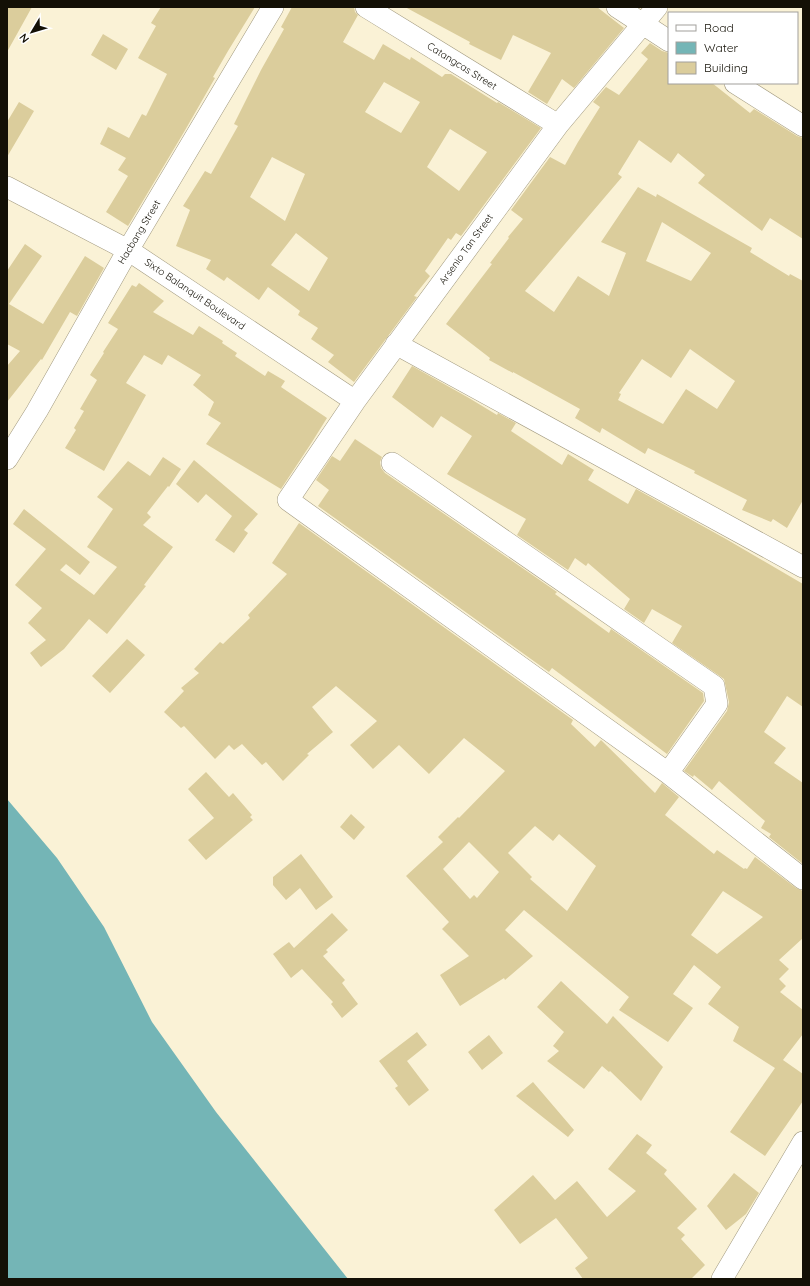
<svg xmlns="http://www.w3.org/2000/svg" width="810" height="1286" font-family="Quicksand,sans-serif">
<style>
.water{fill:#74b5b6}
.building{fill:#dbcd9c;fill-rule:evenodd}
.lines{fill:none;stroke-linecap:round;stroke-linejoin:round}
.minor-casing{stroke:#a1997f;stroke-width:22}
.minor{stroke:#fff;stroke-width:21}
.labels{text-anchor:middle;dominant-baseline:central;stroke-width:3;stroke-linejoin:round;paint-order:stroke}
.street-label{font-size:10px;fill:#131006;stroke:#fff}
</style>
<rect width="100%" height="100%" fill="#faf2d6"/>
<path class="water" d="M7 799 57 858 104 927 152 1022 216 1112 348 1279H7Z"/>
<path class="building" d="M7 7H32L7 52Z
M161 7H255L228 51 213 77 215 78 184 132 128 226 106 212 128 176 118 170 126 158 100 144 108 127 129 138 142 114 146 116 167 74 138 58 156 26 151 23Z
M292 7H354L355 12 358 15 343 42 374 60 383 44 410 60 411 57 442 77 445 74H451L497 103 498 102 541 128 461 236 456 233 451 240 448 238 425 271 430 276 414 296 417 297 354 382 328 362 334 355 311 339 318 328 298 315 300 311 268 287 259 300 227 277 224 281 206 269 211 260 176 246 190 210 183 206 205 171 211 174 238 126 234 124 261 70 284 29 281 27ZM384 82 420 102 401 133 365 112ZM450 129 487 152 459 191 427 167ZM272 157 305 174 285 221 250 197ZM296 233 328 258 309 291 271 265Z
M405 7H597L624 28 574 88 562 79 547 104 528 92 551 53 513 35 501 60 469 44 470 42Z
M103 34 128 49 116 70 91 55Z
M650 43 662 51 669 53V83H712L750 113 754 109 797 136 803 138V239L770 218 762 231 698 183 705 175 678 153 671 163 639 140 618 174 622 177 525 291 554 312 578 276 609 296 626 253 601 242 638 187 656 197 657 194 752 248 750 252 789 276 790 274 803 281V500L787 528 773 519 771 522 742 510 747 500 694 473 695 471 648 448 645 454 602 428 600 433 575 418 580 409 513 372V373L489 360 490 358 446 324 492 264 490 263 509 238 508 237 523 219 511 210 550 157 565 165 578 142 600 107 593 102 606 87 619 95 648 59 641 53ZM662 222 711 253 691 281 646 261ZM690 349 735 381 717 409 686 389 663 424 618 400 621 394 619 393 642 359 671 378Z
M19 102 34 111 7 157V122Z
M25 244 42 256 9 304 43 324 85 256 104 268 77 316 70 312 42 360 41 359 7 402V366L20 351 7 344V271Z
M139 283 164 301 153 312 193 335 199 326 223 341 222 343 237 353 235 356 265 376 268 371 285 381 281 387 327 418 312 442 281 489 206 444 221 423 208 415 214 402 193 385 201 375 168 355 162 365 144 355 126 383 146 395 104 471 65 448 76 430 74 428 84 411 80 409 97 380 90 375 104 353 103 352 118 329 108 323 132 285 136 287Z
M412 366 469 398 497 415 498 413 516 423 511 431 562 465 568 454 594 470 588 480 628 504 636 489 726 539 803 584V707L787 696 764 732 786 748 774 763 803 783V864L769 837 771 834 761 828 765 821 719 781 712 790 694 775 693 777 684 771 727 711 729 702 724 679 672 643 682 626 652 609 644 623 624 609 630 599 588 563 586 566 575 558 568 570 517 535 526 519 447 474 472 436 441 416 433 428 392 397Z
M355 439 382 457 380 462 381 468 385 473 557 592 555 594 609 633 611 629 703 693 704 701 667 754 552 668 549 672 318 506 329 490 316 480 332 456 340 461Z
M163 457 181 469 169 487 168 486 147 513 151 517 143 525 173 547 144 585 146 586 107 634 89 619 64 649 41 667 30 653 46 640 28 623 42 608 15 585 46 549 13 524 24 509 90 562 80 575 66 564 60 570 94 595 117 567 87 547 113 509 97 497 128 461 150 476Z
M194 460 258 514 244 530 248 533 234 553 215 540 232 516 206 494 198 503 176 484Z
M299 523 573 720 571 724 595 747 601 740 655 793 662 783 679 797 665 815 714 854 717 850 744 869 745 868 747 869 755 857 796 888 803 891V938L779 960 789 969 779 979 786 986 780 992 803 1010V1034L783 1060 803 1074V1101L765 1156 730 1132 775 1068 733 1041 739 1027 708 1004 721 987 694 965 673 994 693 1008 668 1042 619 1010 629 997 524 910 505 930 533 956 505 980 504 978 460 1006 440 975 469 956 442 929 449 922 406 876 443 842 438 837 458 817 459 818 505 771 464 738 429 774 399 745 373 769 350 745 377 721 336 686 312 707 333 732 307 754 309 755 283 781 266 762 262 765 242 744 234 750 229 745 215 759 184 726 181 728 164 712 184 691 181 688 199 673 194 669 220 642 223 644 250 618 248 615 287 574 272 563ZM535 826 553 841 559 834 596 866 567 911 530 879 532 877 508 853ZM469 842 499 872 477 898 474 895 470 899 443 869ZM723 891 763 917 717 954 691 935Z
M127 639 145 655 110 693 92 676Z
M206 772 229 797 233 793 252 815 250 817 253 820 206 860 188 840 214 818 188 789Z
M351 814 365 827 354 840 340 827Z
M301 854 333 897 316 910 300 888 286 900 273 885V877Z
M332 913 348 930 326 950 328 952 323 956 345 980 342 983 358 1004 342 1018 331 1004 333 1002 302 969 291 978 273 954 289 942 294 948Z
M561 981 607 1024 613 1016 663 1067 641 1101 610 1071 609 1072 602 1066 584 1089 547 1061 559 1051 553 1046 564 1032 537 1007Z
M417 1032 427 1045 407 1061 429 1090 409 1106 395 1088 398 1086 379 1061Z
M489 1035 503 1053 482 1070 468 1052Z
M533 1082 574 1130 568 1137 516 1096Z
M637 1134 652 1145 646 1153 667 1170 664 1174 697 1209 677 1228 685 1235 681 1239 705 1265 691 1279H583L575 1268 588 1258 556 1218 520 1244 494 1210 533 1175 555 1200 577 1181 607 1217 636 1191 608 1169Z
M734 1173 759 1193 746 1214 726 1230 707 1206Z"/>
<g class="lines">
<g class="minor-casing">
<path id="minor" d="M366 7 558 125
M617 7 669 41
M657 7 558 125 355 401 288 500 668 773 803 879
M735 83 803 126
M7 187 128 250 355 401
M396 344 803 567
M7 459 37 411 128 250 273 7
M392 463 714 686 717 704 668 773
M722 1279 803 1142"/>
</g>
<use href="#minor" class="minor"/>
</g>
<g class="labels">
<g class="street-label">
<text transform="translate(462 66) rotate(32)">Catangcas Street</text>
<text transform="translate(139 232) rotate(-59)">Hacbang Street</text>
<text transform="translate(466 249) rotate(-54)">Arsenio Tan Street</text>
<text transform="translate(195 294) rotate(34)">Sixto Balanquit Boulevard</text>
</g>
</g>
<rect width="810" height="1286" fill="none" stroke="#131006" stroke-width="16"/>
<rect x="668" y="12" width="130" height="72" fill="#ffffff" stroke="#a19f9b"/>
<rect x="676" y="25" width="20" height="6" fill="#ffffff" stroke="#a19f9b"/>
<text x="704" y="32" font-size="12" fill="#131006">Road</text>
<rect x="676" y="42" width="20" height="12" fill="#74b5b6" stroke="#a19f9b"/>
<text x="704" y="52" font-size="12" fill="#131006">Water</text>
<rect x="676" y="62" width="20" height="12" fill="#dbcd9c" stroke="#a19f9b"/>
<text x="704" y="72" font-size="12" fill="#131006">Building</text>
<g transform="translate(32 32) rotate(232)" stroke="#ffffff" stroke-width="3" paint-order="stroke">
<path d="M0-3L7 15L0 10L-7 15Z" fill="#131006"/>
<text y="-6" font-size="11" font-weight="bold" text-anchor="middle" fill="#131006">N</text>
</g>
</svg>
